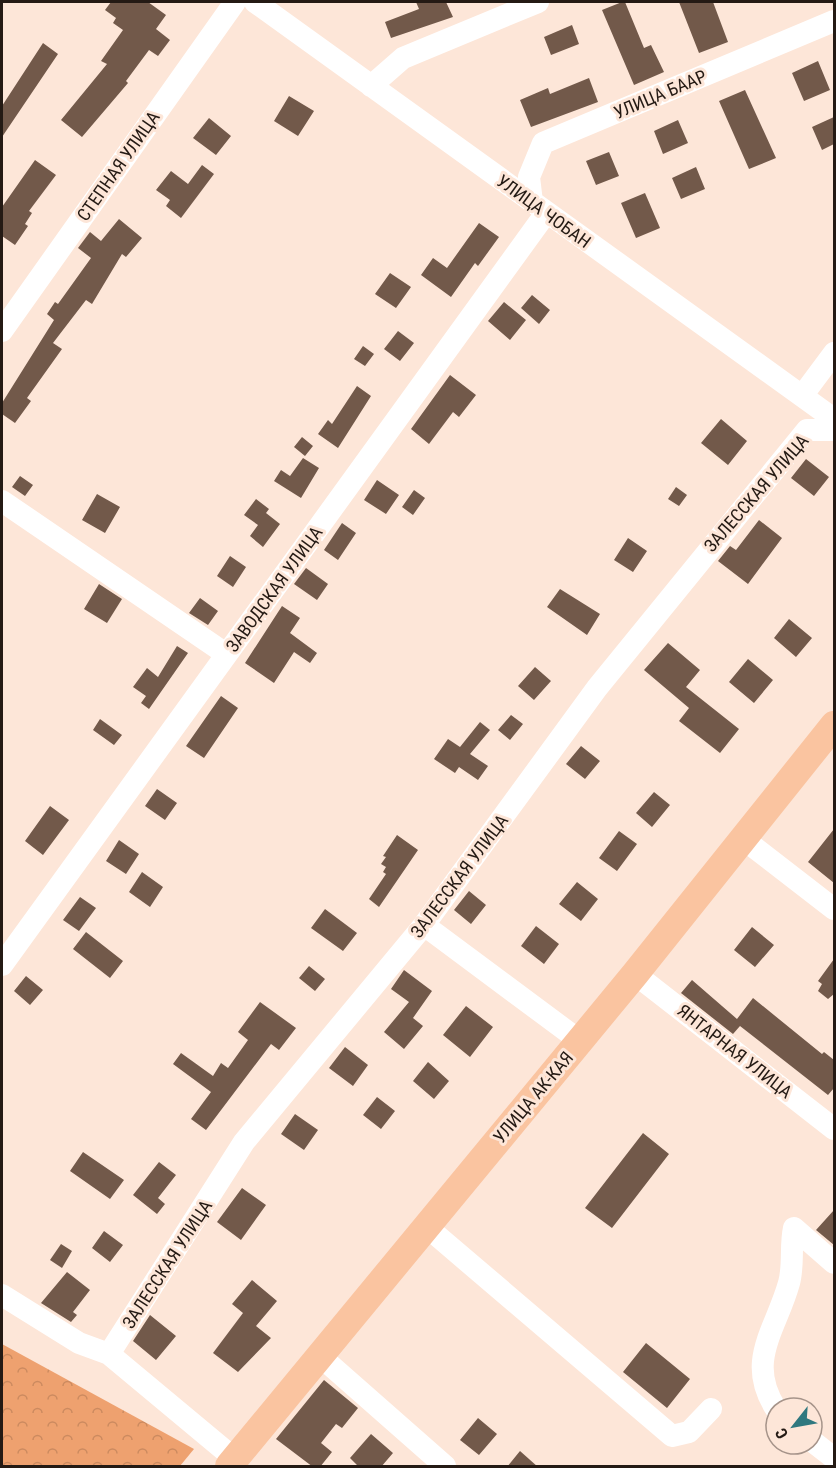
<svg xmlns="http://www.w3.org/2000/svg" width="836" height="1468" font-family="'Roboto Condensed',sans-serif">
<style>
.forest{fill:url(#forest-crowns)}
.building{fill:#72594a}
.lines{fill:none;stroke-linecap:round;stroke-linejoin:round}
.minor{stroke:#fff;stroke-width:22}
.major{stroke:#fac4a0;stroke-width:28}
.labels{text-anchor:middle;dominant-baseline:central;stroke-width:6;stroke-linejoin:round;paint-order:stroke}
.street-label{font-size:18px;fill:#241a14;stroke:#fde6d8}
</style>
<defs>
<pattern id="forest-crowns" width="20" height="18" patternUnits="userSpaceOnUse" patternTransform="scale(1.5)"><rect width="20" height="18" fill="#eea16f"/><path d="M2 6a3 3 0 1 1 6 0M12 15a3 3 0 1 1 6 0" fill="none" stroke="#cc8a5f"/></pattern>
</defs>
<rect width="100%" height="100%" fill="#fde6d8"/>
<path class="forest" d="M2 1344 194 1449 180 1466H2Z"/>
<path class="building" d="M111 2H148L166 15 156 29 170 40 158 56 149 50 126 81 128 83 82 137 61 120 107 64 101 61 123 30 113 23 116 18 105 10Z
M416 2H446L453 17 391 38 385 22 419 9Z
M622 2H625L644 48 651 45 664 72 634 85 602 10Z
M679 2H713L728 42 699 53Z
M572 25 579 44 551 55 544 37Z
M43 43 58 54 2 137V106Z
M818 61 830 90 804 101 792 73Z
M589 78 598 102 531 127 520 100 548 88 550 94Z
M745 90 776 158 749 169 719 101Z
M289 96 314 111 298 136 274 121Z
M834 117V144L822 150 812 127Z
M209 118 231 136 216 155 193 138Z
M678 120 688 143 663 154 654 131Z
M609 152 619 176 596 185 586 161Z
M35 160 56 175 29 211 32 213 25 224 28 226 15 245 2 236V207Z
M202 165 214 174 181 218 166 206 170 200 156 190 171 171 188 184Z
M696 167 705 189 681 199 672 178Z
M645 193 660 228 636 238 621 203Z
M119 219 142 238 126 257 122 254 92 304 86 300 53 343 62 349 27 398 31 401 15 423 2 414V403L54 320 47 314 55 302 58 304 91 258 78 248 90 232 101 241Z
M479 223 499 237 478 266 475 263 451 297 421 275 433 258 447 268Z
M390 273 411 287 396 308 375 294Z
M532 295 550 310 539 324 521 308Z
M504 302 526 320 510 340 488 321Z
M398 331 414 343 400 361 384 349Z
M363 346 374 354 365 366 354 359Z
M450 375 476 395 459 417 453 412 429 444 411 429Z
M357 386 371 396 338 448 318 434 328 420 332 424Z
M721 419 747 441 728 465 701 443Z
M302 437 313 446 305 456 294 447Z
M303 458 319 468 301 498 274 481 281 470 290 476Z
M806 459 829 477 814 496 791 478Z
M20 476 33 485 25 496 12 487Z
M377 480 399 495 386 514 364 500Z
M676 487 687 495 679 506 668 499Z
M414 490 425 498 413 515 402 507Z
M97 494 120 507 105 533 82 520Z
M256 499 269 509 266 513 280 524 263 547 250 536 258 525 244 515Z
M759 520 782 538 748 584 718 561 730 546 736 550Z
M342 523 356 533 338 560 324 550Z
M628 538 647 551 633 572 614 560Z
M230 556 246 567 233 587 217 576Z
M306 568 328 584 317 600 294 584Z
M99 584 122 599 107 623 84 609Z
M560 589 600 614 587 635 547 607Z
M200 598 218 611 208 625 189 613Z
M282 606 300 618 290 633 317 653 310 663 294 652 274 683 245 663Z
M789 619 812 638 796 657 774 638Z
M668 643 700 670 686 687 739 729 720 753 679 721 689 708 644 670Z
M177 646 188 653 149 709 141 703 146 696 133 687 147 668 158 677Z
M748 659 773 680 754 703 729 682Z
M535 667 551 681 534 700 518 686Z
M221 696 238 708 204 758 186 746Z
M511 715 523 724 510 740 498 730Z
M100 719 122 735 114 745 93 730Z
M480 722 490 730 470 754 488 766 478 780 459 767 455 773 434 759 448 739 460 747Z
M581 746 600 761 585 779 566 764Z
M157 789 177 803 165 820 145 806Z
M654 792 670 805 652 827 636 813Z
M50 806 69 820 43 855 25 841Z
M834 829V883L808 862Z
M619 831 637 844 617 871 599 858Z
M397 835 418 850 379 907 369 899 386 874 383 872 386 867 381 864 386 857 383 856Z
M119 840 139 854 126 874 106 861Z
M142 872 163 887 150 907 129 892Z
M577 882 598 899 581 921 559 904Z
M469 891 486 905 471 924 454 910Z
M80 897 96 908 79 931 63 920Z
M325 909 357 933 343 951 311 928Z
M536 926 559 944 544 964 521 946Z
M752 927 774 945 755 967 734 950Z
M86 932 123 961 110 978 73 949Z
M834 959V994L828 999 818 991 822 984 818 981Z
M309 966 325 979 315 991 299 978Z
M404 970 432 991 413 1018 423 1026 404 1049 384 1032 409 1002 391 989Z
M26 976 43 990 30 1005 14 991Z
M692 980 737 1019 753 998 822 1054 824 1052 834 1060V1088L828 1095 740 1026 733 1034 681 993Z
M260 1002 296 1028 279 1050 271 1044 206 1130 191 1119 211 1092 173 1064 181 1053 213 1076 221 1063 228 1068 248 1040 238 1032Z
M466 1006 493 1027 470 1057 443 1035Z
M345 1047 368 1065 353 1086 329 1068Z
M428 1062 449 1081 434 1099 413 1081Z
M377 1097 395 1111 381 1129 363 1115Z
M295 1114 318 1130 304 1150 281 1134Z
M643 1133 669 1154 612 1228 585 1208Z
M83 1152 124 1180 110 1199 70 1171Z
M159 1162 176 1175 158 1198 165 1204 157 1214 133 1195Z
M242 1188 266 1205 241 1240 217 1222Z
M834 1210V1245L816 1230Z
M104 1231 123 1245 110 1262 92 1248Z
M61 1244 72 1251 62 1268 50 1260Z
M67 1272 90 1290 73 1312 77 1315 71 1322 41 1303Z
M252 1280 277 1301 256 1326 271 1338 238 1372 213 1353 243 1313 232 1304Z
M150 1315 176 1336 156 1360 133 1341Z
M646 1343 690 1379 667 1408 623 1372Z
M324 1380 358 1408 342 1428 336 1424 321 1443 332 1452 320 1467H313L276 1439Z
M478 1418 497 1434 479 1455 460 1440Z
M371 1434 393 1453 381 1467H359L350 1458Z
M520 1451 538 1467H507Z"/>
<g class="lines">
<path class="minor" d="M255 2 834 419
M371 86 403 58 538 2
M532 202 529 177 543 143 834 21
M2 331 235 2
M802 396 834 353
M2 501 226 654
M742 838 834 909
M424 925 580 1041
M2 965 546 213
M635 974 834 1129
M427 1227 672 1436 689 1432 711 1409
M2 1295 79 1343 109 1354 235 1459
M109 1354 244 1142 424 925 597 688 807 430H834
M320 1356 445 1466
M776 1409C745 1361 776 1330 789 1283 794 1265 790 1246 794 1228L834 1263
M812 1441 834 1458"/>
<path class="major" d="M229 1466 635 974 834 725"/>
</g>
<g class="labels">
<g class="street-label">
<text transform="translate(660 94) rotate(-23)">УЛИЦА БААР</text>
<text transform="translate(118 166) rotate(-55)">СТЕПНАЯ УЛИЦА</text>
<text transform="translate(544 211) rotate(36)">УЛИЦА ЧОБАН</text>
<text transform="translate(756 493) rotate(-49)">ЗАЛЕССКАЯ УЛИЦА</text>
<text transform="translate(274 589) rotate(-54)">ЗАВОДСКАЯ УЛИЦА</text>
<text transform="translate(459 876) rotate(-53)">ЗАЛЕССКАЯ УЛИЦА</text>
<text transform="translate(735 1051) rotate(38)">ЯНТАРНАЯ УЛИЦА</text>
<text transform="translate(533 1097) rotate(-50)">УЛИЦА АК-КАЯ</text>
<text transform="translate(167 1264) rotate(-57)">ЗАЛЕССКАЯ УЛИЦА</text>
</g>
</g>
<rect width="836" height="1468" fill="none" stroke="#241a14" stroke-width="6"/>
<g transform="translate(794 1426) rotate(239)"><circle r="28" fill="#fde6d8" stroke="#a6948a" stroke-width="1.5"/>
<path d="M0-4.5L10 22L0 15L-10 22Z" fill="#2f787f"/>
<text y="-9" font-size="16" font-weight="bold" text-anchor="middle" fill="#241a14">С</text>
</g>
</svg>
